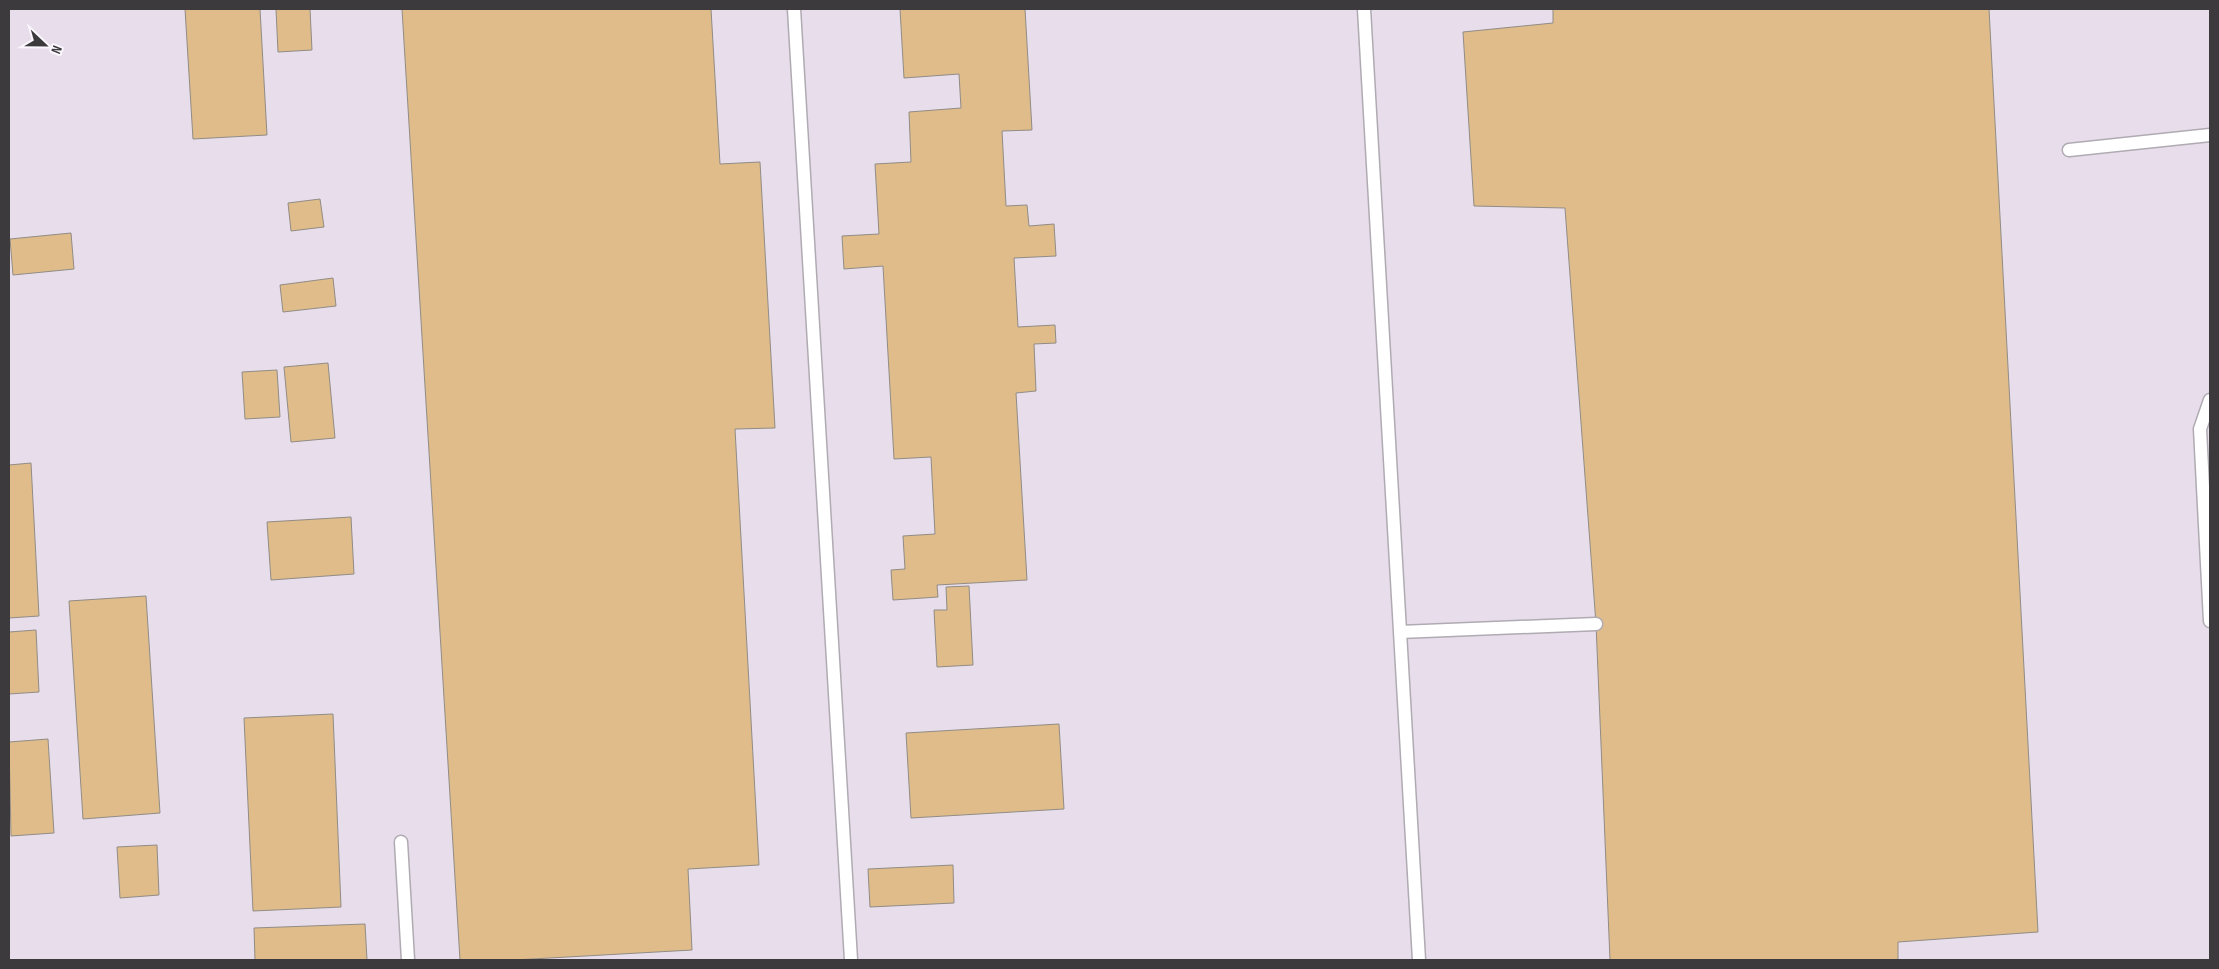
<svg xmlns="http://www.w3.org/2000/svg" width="2219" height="969" font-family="'Sofia Sans Condensed',sans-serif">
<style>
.built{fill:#e7ddeb}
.building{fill:#dfbc8a;stroke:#918c85}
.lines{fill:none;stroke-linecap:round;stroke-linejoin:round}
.service-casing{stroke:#b0abb2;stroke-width:15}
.service{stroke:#fff;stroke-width:12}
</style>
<rect width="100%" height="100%" fill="#eee9f1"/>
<path class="built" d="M9 9H2210V960H9Z"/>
<path class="building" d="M185 9H260L267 135 193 139Z
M276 9H310L312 50 278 52Z
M402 9H711L720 164 760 162 775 428 735 429 759 865 688 869 692 950 514 960H460Z
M900 9H1025L1032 130 1002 131 1006 206 1027 205 1029 226 1054 224 1056 256 1014 258 1018 327 1055 325 1056 343 1034 344 1036 391 1016 393 1027 580 937 585 938 597 893 600 891 570 905 569 903 536 935 534 931 457 894 459 883 266 844 269 842 236 879 234 875 164 911 162 909 112 961 108 959 74 904 78Z
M1553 9H1989L2038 932 1898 942V960H1610L1596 624 1565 208 1474 206 1463 32 1553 23Z
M320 199 324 227 291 231 288 203Z
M71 233 74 269 13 275 10 239Z
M333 278 336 306 283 312 280 285Z
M328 363 335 438 291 442 284 367Z
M277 370 280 417 245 419 242 372Z
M31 463 39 616 9 618V465Z
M351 517 354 574 271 580 267 522Z
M969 586 973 665 937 667 934 610H947L946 587Z
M146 596 160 813 83 819 69 601Z
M9 628V632L36 630 39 692 9 694Z
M333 714 341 907 253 911 244 718Z
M1059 724 1064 809 911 818 906 733Z
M48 739 54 833 11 836 9 742Z
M157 845 159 895 120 898 117 847Z
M953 865 954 903 870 907 868 869Z
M365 924 367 960H255L254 928Z"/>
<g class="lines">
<g class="service-casing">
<path id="service" d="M794 9 851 960
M1364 9 1419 960
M2069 150 2210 135
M2210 400 2200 429 2210 621
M1400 632 1596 624
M401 842 408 960"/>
</g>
<use href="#service" class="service"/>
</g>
<rect width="2219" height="969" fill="none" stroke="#3c3a3d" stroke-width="20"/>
<g transform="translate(45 45) rotate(112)" stroke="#fcf7fe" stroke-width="4" paint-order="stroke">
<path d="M0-4L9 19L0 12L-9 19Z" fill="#3c3a3d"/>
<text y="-8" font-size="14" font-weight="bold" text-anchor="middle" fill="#3c3a3d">N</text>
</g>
</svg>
